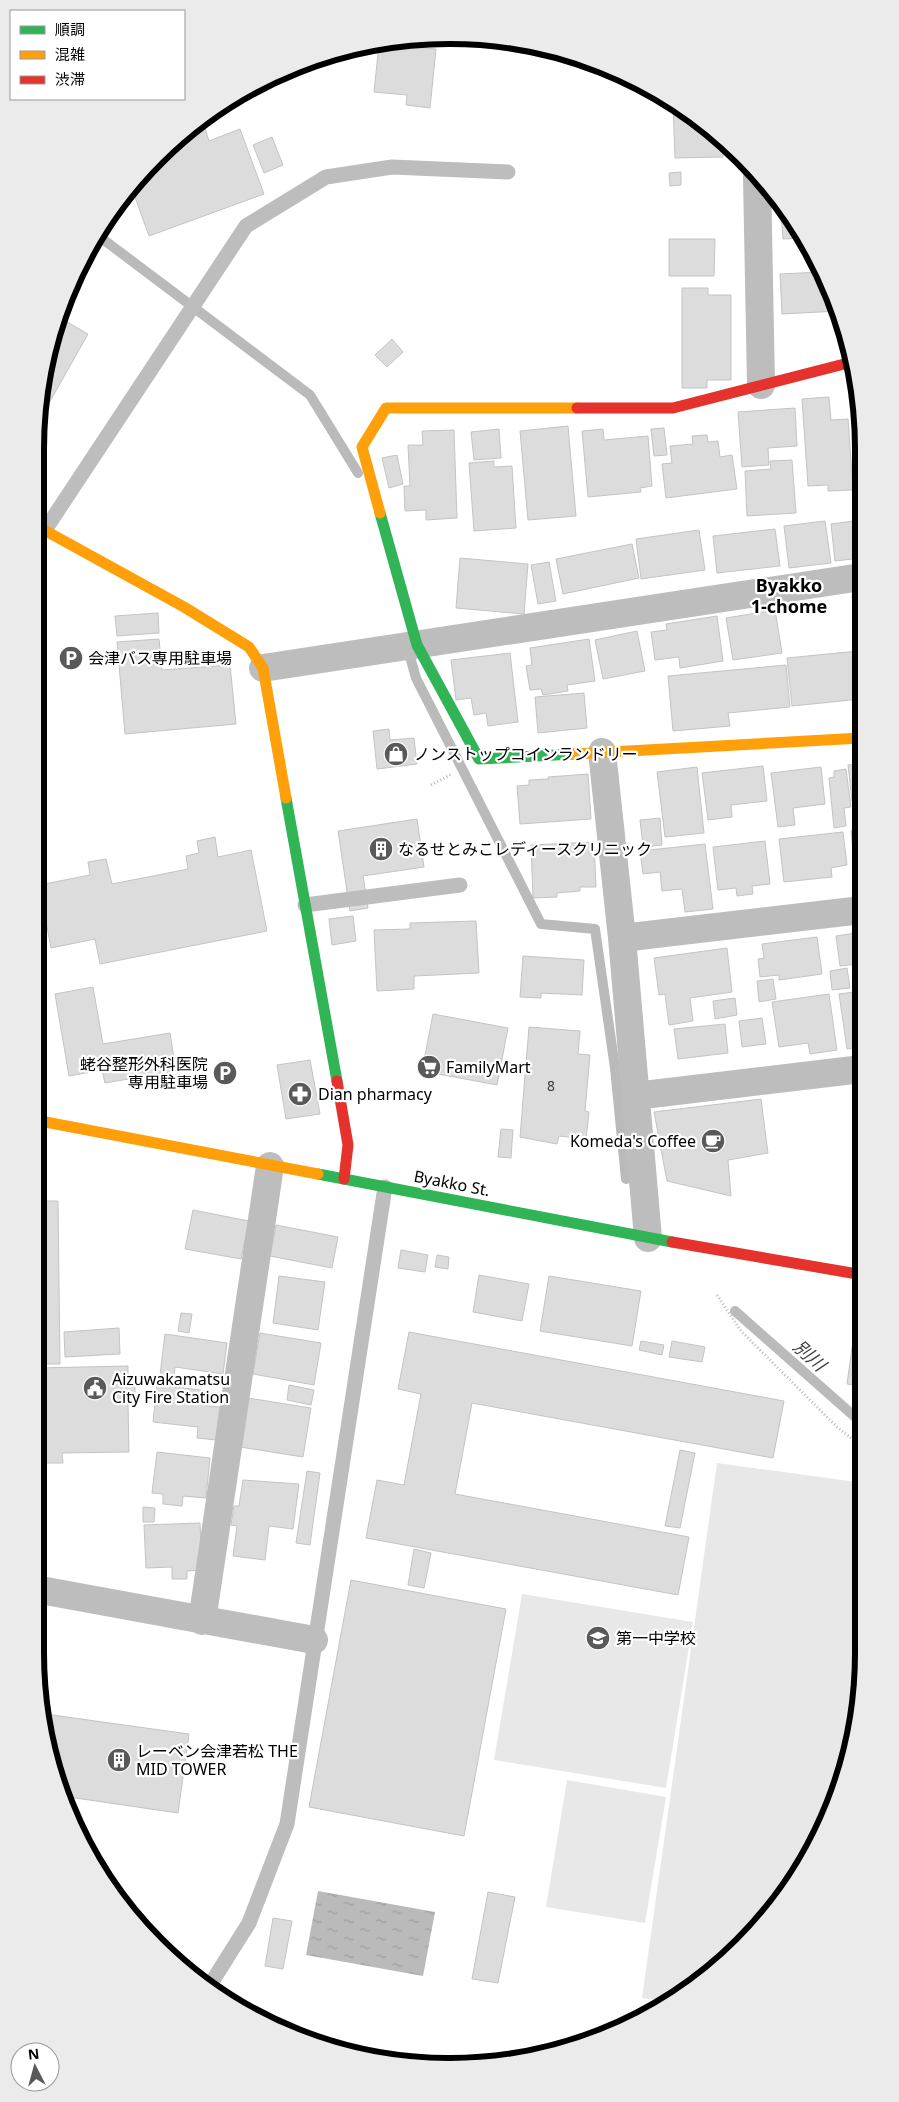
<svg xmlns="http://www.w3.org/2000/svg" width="899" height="2102" font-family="'Noto Sans','Noto Sans JP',sans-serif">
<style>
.pitch{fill:#e8e8e8}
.water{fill:url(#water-ripples)}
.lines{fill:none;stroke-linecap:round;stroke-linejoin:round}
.stream{stroke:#bababa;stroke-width:10}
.building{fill:#dcdcdc;stroke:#c4c4c4}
.path{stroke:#b8b8b8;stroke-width:3;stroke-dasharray:1 2.5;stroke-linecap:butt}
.lane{stroke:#bdbdbd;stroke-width:15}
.street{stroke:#bdbdbd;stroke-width:28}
.fast{stroke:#30b455;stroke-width:11}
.slow{stroke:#ff9f0a;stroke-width:11}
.jam{stroke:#e5322d;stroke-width:11}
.labels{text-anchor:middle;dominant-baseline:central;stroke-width:4.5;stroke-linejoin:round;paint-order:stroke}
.number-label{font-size:14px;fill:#373737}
.poi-label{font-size:16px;fill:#000;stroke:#fff;text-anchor:start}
.street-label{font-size:16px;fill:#000;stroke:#fff}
.neighbourhood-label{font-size:18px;font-weight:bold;fill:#000;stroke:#fff}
.water-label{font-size:18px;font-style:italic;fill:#3e3e3e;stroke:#fff}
.rim{fill:none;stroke:#000;stroke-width:6}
</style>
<defs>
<pattern id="water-ripples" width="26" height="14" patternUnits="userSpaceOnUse" patternTransform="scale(1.25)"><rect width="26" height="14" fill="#bababa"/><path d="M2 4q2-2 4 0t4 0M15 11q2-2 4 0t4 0" fill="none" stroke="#9e9e9e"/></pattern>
</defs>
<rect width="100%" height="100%" fill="#fff"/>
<path class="pitch" d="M717 1463 864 1483V1652L842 1786 809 1859 761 1926 668 2002 642 1998Z
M522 1594 693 1622 666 1788 494 1760Z
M567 1780 666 1797 645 1923 546 1907Z"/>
<path class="water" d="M318 1891 435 1912 423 1976 306 1955Z"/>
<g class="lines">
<path class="stream" d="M96 234 310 395 358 473
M409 653 416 678 541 924 595 929 615 1068 626 1179
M735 1311 863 1424"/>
</g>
<path class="building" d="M379 44 436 49 430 108 406 105 407 95 374 92Z
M673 102 680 105 723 145V157L675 158Z
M203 122 209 141 240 129 264 194 149 236 131 186 138 176 191 127Z
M272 137 283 165 264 173 253 145Z
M681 172V185L670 186 669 173Z
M780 200 802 238 783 239Z
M669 239H715L714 276H669Z
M821 272 832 291 838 311 782 314 780 274Z
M682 288H708V295H731V380H707V388H682Z
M57 316 88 334 40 419Z
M392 339 403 352 387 367 375 355Z
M829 397 831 420 848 419 853 490 828 491V485L808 486 802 399Z
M795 408 797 446 768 448 769 465 742 467 738 412Z
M568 426 576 516 528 520 520 431Z
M664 428 667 455 654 456 651 429Z
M499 429 501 458 474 460 471 432Z
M603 429 604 440 648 436 652 486 640 488 641 492 588 497 582 431Z
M454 430 457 518 426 520V510L405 511 404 486H410L408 445H423L422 431Z
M707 435 708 442 718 441 720 457 732 455 737 489 666 498 662 464 672 463 670 446 693 444 692 436Z
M397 455 403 484 389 488 382 458Z
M792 460 796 513 747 516 745 471 771 469 770 461Z
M494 461V467L512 466 516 528 474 531 469 463Z
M861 520V558L835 561 831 524Z
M825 521 831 563 789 568 784 526Z
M775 529 780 566 717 573 713 536Z
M699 530 705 570 641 579 636 539Z
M632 544 639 578 563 594 556 559Z
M460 558 528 564 524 614 456 608Z
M549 562 556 601 538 604 531 565Z
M861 595V629H856L852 596Z
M775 610 782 653 733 660 726 618Z
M158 613 159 633 117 636 115 616Z
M717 616 723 661 680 668 679 657 655 660 651 632 667 630 666 624Z
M637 631 645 671 603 679 595 640Z
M159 639 162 670 230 665 236 724 125 734 117 642Z
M589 639 595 681 567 685 568 691 543 695 541 689 530 690 526 666 532 665 530 648Z
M858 651 861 699 792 706 787 658Z
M510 653 518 722 488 726 486 713 474 715 471 698 456 700 451 660Z
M786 665 790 707 728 713 730 726 673 731 668 676Z
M584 693 587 728 538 733 535 697Z
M389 729 390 740 414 738 417 764 377 769 373 731Z
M861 763 862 800 852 801 848 765Z
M763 766 767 801 731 805 732 817 708 820 702 773Z
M697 767 704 833 665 837 657 772Z
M821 767 825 804 793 808 795 825 778 827 771 773Z
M846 769 851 807 844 808 846 826 834 828 829 778 834 777V771Z
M588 774 591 819 520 824 517 786 529 785V780L549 779 548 777Z
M660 818 662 845 643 847 640 820Z
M417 819 424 867 363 876 368 908 350 911 338 831Z
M862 830V869L855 870 851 831Z
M843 832 847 865 831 868 832 877 784 882 779 839Z
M215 837 218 857 251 850 267 931 100 964 95 939 51 948 39 885 90 875 88 862 106 859 112 884 188 869 186 856 199 853 197 841Z
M765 841 770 884 752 886 753 894 737 896 736 888 718 890 713 847Z
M594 842 596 887H580V891L557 893V897L533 898 531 845Z
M705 844 713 909 685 912 682 889 662 891 660 872 643 874 640 851Z
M862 874V897L857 898 854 875Z
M353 916 356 941 332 945 329 919Z
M476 921 479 973 414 976V989L377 991 374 930 410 929V923Z
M862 932V976H859L857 964 840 966 836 936Z
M817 937 822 974 779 980V975L760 977 758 959 764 958 762 944Z
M727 948 732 992 690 998 693 1021 669 1025 665 994 659 995 654 958Z
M523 956 584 960 582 995 541 993V998L520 997Z
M847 968 850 988 832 990 830 971Z
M773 979 776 999 759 1002 757 981Z
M93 987 103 1044 170 1033 176 1071 105 1083 102 1070 69 1076 55 994Z
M862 991V1047L847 1049 839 994Z
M829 994 837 1050 810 1054 808 1043 779 1047 772 1002Z
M735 998 737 1015 715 1019 713 1001Z
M433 1014 508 1028 497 1085 422 1071Z
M762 1018 766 1044 742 1047 739 1021Z
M725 1024 728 1053 678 1059 674 1029Z
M529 1027 580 1031 578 1054 590 1055 585 1111 589 1112 586 1139 559 1136 557 1144 520 1137Z
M310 1060 320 1114 286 1119 277 1065Z
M761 1099 768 1153 728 1160 731 1196 667 1181 654 1112Z
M501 1129 513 1130 511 1158 498 1157Z
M35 1201H58L60 1364H35Z
M193 1210 249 1221 241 1259 185 1249Z
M276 1225 338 1237 332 1268 270 1256Z
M401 1250 428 1255 425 1272 398 1268Z
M437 1255 449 1257 448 1269 435 1267Z
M479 1275 529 1284 522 1321 473 1312Z
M279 1276 325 1282 318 1330 273 1323Z
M549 1276 641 1291 632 1346 540 1331Z
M181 1313 192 1314 189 1333 178 1331Z
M119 1328 120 1354 65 1357 64 1332Z
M409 1332 784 1401 773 1458 472 1403 455 1494 689 1537 678 1595 366 1538 377 1480 404 1485 421 1394 398 1389Z
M260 1333 321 1343 314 1385 253 1374Z
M854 1333 863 1335V1386L847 1384Z
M165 1334 227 1343 223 1374 175 1367 174 1377 160 1375Z
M641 1341 664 1345 662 1355 639 1350Z
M672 1341 705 1347 702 1362 669 1357Z
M128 1366V1381H135V1403L128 1404 129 1452 62 1453 63 1463H37V1454H35V1368Z
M157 1385 209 1391 207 1406 220 1407 216 1440 197 1438 198 1427 153 1422Z
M289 1385 314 1390 311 1405 287 1400Z
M248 1398 311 1408 303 1457 240 1447Z
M680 1450 695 1453 680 1528 665 1526Z
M157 1452 210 1458 206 1498 183 1496 182 1506 163 1504V1494L152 1493Z
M307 1471 320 1473 310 1545 296 1543Z
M243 1480 299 1484 293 1529 269 1526 265 1560 233 1556 237 1526 231 1525 234 1506H239Z
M143 1507 155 1508 154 1522H143Z
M200 1523 202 1570 187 1571V1579H172V1567L146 1568 144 1525Z
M414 1549 431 1553 424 1588 408 1585Z
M351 1580 506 1609 464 1836 309 1807Z
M45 1714 189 1734 178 1813 62 1796 57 1786Z
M488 1892 515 1897 498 1983 472 1979Z
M273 1918 292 1921 283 1969 265 1966Z"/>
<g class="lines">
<path class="path" d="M431 785 452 774
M717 1295 741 1331 838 1428 863 1447"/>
<path class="lane" d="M45 530 246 226 326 177 392 167 508 172
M305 905 460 885
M210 1985 249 1923 287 1824 385 1187"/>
<path class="street" d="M757 177 761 385
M263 668 861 577
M602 752 622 938 862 910
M622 938 648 1238
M635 1096 862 1069
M35 1589 314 1640
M202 1621 270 1166"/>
<path class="fast" d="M380 513 417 645 479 759 574 754
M286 798 337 1081
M318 1174 672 1242"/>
<path class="slow" d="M380 513 362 447 386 408H577
M35 525 184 607 249 647 263 668 286 798
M574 754 861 738
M35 1120 318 1174"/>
<path class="jam" d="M577 408H673L852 362
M337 1081 348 1145 344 1179
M672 1242 863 1275"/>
</g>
<defs>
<g id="parking-disc" transform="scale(1.25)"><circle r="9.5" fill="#595959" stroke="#fff"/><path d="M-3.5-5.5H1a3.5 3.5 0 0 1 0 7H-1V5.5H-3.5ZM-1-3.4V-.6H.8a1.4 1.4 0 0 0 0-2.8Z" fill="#fff"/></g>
<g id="shop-disc" transform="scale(1.25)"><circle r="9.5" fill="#595959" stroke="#fff"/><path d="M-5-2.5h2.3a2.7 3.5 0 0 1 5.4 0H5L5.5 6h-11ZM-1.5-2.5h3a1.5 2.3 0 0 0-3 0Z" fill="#fff"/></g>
<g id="building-disc" transform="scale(1.25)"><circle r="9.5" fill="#595959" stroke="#fff"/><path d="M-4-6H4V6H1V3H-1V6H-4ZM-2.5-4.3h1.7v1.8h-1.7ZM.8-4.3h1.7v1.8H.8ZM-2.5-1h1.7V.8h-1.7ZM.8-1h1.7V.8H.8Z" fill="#fff"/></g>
<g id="supermarket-disc" transform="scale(1.25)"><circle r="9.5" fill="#595959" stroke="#fff"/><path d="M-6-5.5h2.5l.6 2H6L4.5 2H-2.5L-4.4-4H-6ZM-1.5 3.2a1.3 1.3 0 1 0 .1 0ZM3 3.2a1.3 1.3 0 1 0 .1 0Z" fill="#fff"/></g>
<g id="pharmacy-disc" transform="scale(1.25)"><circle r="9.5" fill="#595959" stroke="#fff"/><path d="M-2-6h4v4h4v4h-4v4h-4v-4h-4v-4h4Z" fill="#fff"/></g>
<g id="cafe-disc" transform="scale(1.25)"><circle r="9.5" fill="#595959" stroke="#fff"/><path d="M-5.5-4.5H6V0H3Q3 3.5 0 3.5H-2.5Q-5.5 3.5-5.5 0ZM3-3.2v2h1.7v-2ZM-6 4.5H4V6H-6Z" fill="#fff"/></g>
<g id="civic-disc" transform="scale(1.25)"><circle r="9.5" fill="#595959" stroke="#fff"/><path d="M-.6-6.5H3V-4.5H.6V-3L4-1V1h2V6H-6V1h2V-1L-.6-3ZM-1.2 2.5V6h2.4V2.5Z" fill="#fff"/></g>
<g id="school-disc" transform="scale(1.25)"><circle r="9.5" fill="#595959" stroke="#fff"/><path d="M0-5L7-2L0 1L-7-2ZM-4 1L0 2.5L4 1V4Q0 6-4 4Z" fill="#fff"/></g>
</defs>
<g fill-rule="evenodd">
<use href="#parking-disc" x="71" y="658"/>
<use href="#shop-disc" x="396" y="754"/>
<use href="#building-disc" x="381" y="849"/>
<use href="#supermarket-disc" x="429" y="1067"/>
<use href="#parking-disc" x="225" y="1073"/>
<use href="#pharmacy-disc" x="300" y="1094"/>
<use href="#cafe-disc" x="713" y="1141"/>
<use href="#civic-disc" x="95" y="1388"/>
<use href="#school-disc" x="598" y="1638"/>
<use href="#building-disc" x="119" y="1760"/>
</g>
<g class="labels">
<g class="number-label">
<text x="551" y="1085">8</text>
</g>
<g class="poi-label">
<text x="88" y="658">会津バス専用駐車場</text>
<text x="414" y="754">ノンストップコインランドリー</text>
<text x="398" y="849">なるせとみこレディースクリニック</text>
<text x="208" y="1064" text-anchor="end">蛯谷整形外科医院<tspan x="208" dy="18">専用駐車場</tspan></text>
<text x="446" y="1067">FamilyMart</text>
<text x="318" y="1094">Dian pharmacy</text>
<text x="696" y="1141" text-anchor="end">Komeda's Coffee</text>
<text x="112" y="1379">Aizuwakamatsu<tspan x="112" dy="18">City Fire Station</tspan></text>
<text x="616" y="1638">第一中学校</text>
<text x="136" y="1751">レーベン会津若松 THE<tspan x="136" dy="18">MID TOWER</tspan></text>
</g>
<g class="street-label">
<text transform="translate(452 1183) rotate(11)">Byakko St.</text>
</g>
<g class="neighbourhood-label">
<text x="789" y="585">Byakko<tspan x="789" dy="21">1-chome</tspan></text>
</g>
<g class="water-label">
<text transform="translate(810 1355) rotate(42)">別川</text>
</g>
</g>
<path d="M0 0H899V2102H0ZM449 44H450A405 405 0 0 1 855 449V1653A405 405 0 0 1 450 2058H449A405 405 0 0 1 44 1653V449A405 405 0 0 1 449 44Z" fill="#ebebeb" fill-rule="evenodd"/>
<path class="rim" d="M449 44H450A405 405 0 0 1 855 449V1653A405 405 0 0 1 450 2058H449A405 405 0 0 1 44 1653V449A405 405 0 0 1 449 44Z"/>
<rect x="10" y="10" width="175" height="90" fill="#ffffff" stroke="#999999"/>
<rect x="20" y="26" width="25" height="8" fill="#30b455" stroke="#999999"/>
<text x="55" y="35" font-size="15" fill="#000000">順調</text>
<rect x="20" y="51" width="25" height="8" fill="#ff9f0a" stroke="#999999"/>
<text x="55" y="60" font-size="15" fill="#000000">混雑</text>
<rect x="20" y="76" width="25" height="8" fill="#e5322d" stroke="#999999"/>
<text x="55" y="85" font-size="15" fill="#000000">渋滞</text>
<g transform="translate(35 2067) rotate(354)"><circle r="24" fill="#ffffff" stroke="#999999"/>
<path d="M0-4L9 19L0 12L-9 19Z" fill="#595959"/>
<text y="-8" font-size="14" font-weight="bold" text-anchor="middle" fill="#000000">N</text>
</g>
</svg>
